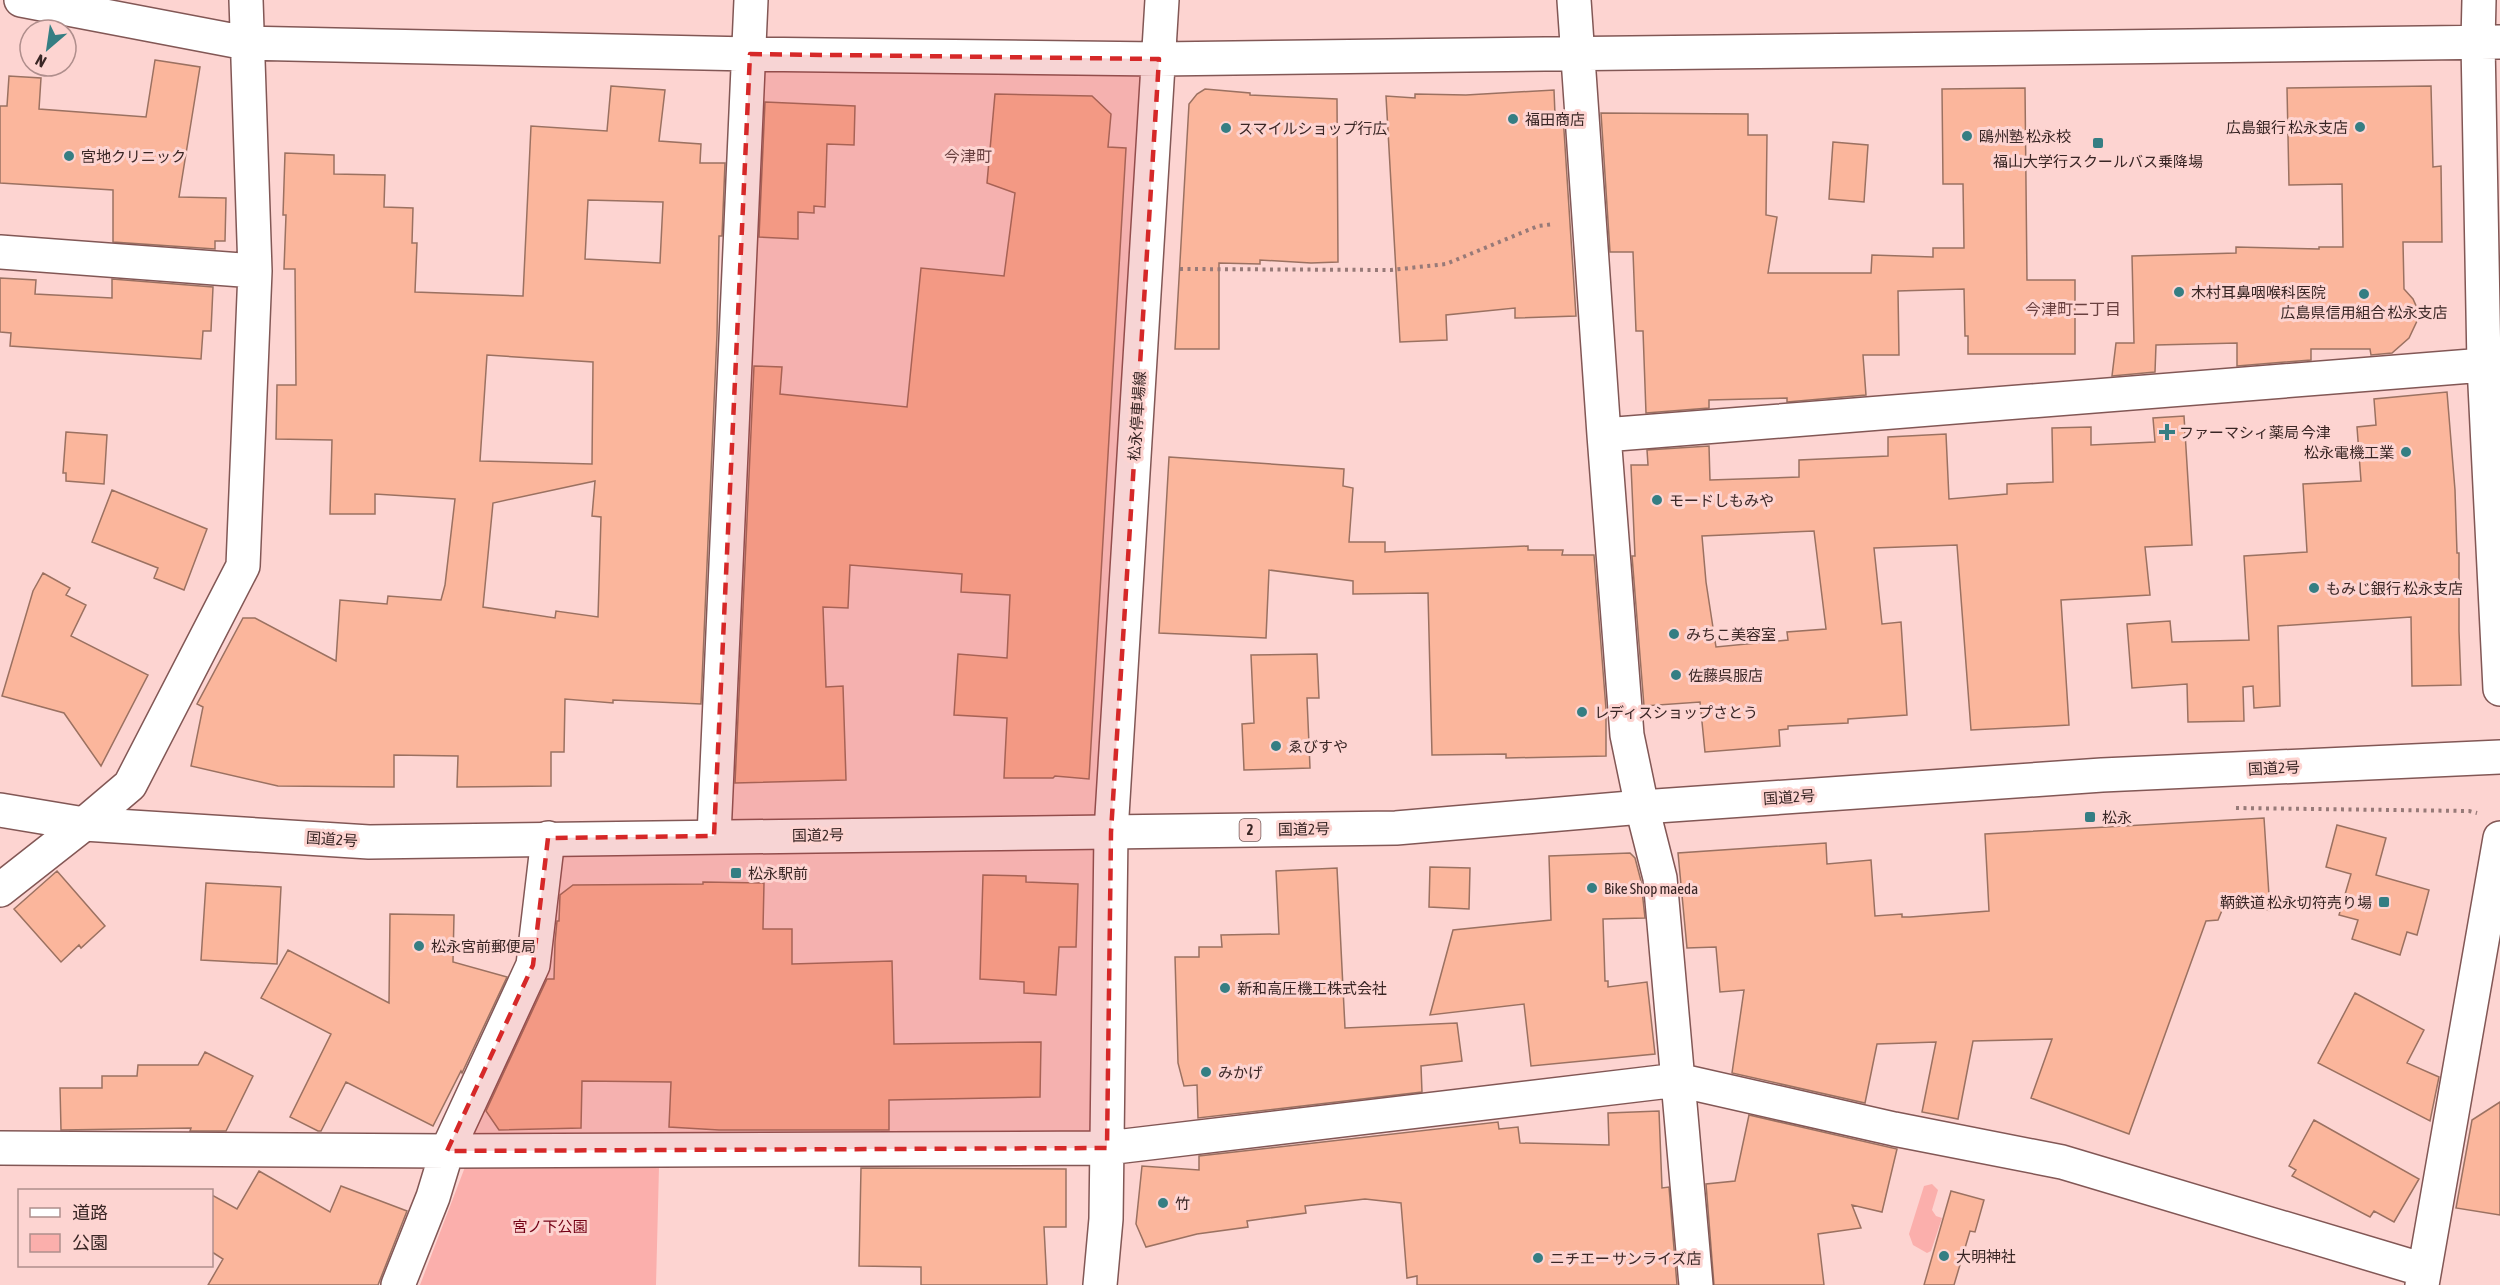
<svg xmlns="http://www.w3.org/2000/svg" width="2500" height="1285" font-family="'Asap Condensed','Noto Sans JP',sans-serif">
<style>
.green{fill:#fbafac}
.building{fill:#fbb69c;stroke:#9b7161;stroke-width:1.5;fill-rule:evenodd}
.lines{fill:none;stroke-linecap:round;stroke-linejoin:round}
.minor-casing{stroke:#825755;stroke-width:36}
.highway-casing{stroke:#825755;stroke-width:36}
.path{stroke:#977a78;stroke-width:4;stroke-dasharray:3 4.5;stroke-linecap:butt}
.minor{stroke:#fff;stroke-width:33}
.highway{stroke:#fff;stroke-width:33}
.marked{fill:#d62828;fill-opacity:0.2;stroke:#d62828;stroke-width:4.5;stroke-dasharray:12 8;stroke-linejoin:round}
.poi-dot{fill:#357e83;stroke:#fdd4d1;stroke-width:2}
.labels{text-anchor:middle;dominant-baseline:central;stroke-width:6;stroke-linejoin:round;paint-order:stroke}
.shield{fill:#fdd4d1;stroke:#745a59;stroke-width:1.5}
.shield-label{font-size:14px;font-weight:bold;fill:#392625}
.poi-label{font-size:15px;fill:#392625;stroke:#fdd4d1;text-anchor:start}
.street-label{font-size:15px;fill:#392625;stroke:#fdd4d1}
.park-label{font-size:15px;fill:#730015;stroke:#fdd4d1}
.neighbourhood-label{font-size:16px;fill:#6a4140;stroke:#fdd4d1}
</style>
<rect width="100%" height="100%" fill="#fdd4d1"/>
<path class="green" d="M465 1167H659L656 1285H420Z
M1932 1184 1938 1190 1932 1210 1936 1216 1942 1218 1931 1251 1927 1253 1913 1245 1909 1234 1924 1186Z"/>
<path class="building" d="M155 60 200 67 179 197 226 198 225 241H215V249L113 242V190L0 183V106H7L9 76 41 78 39 109 146 117Z
M611 86 665 90 659 141 701 144 700 163H725L722 236H719L717 334 701 704 613 700V703L565 699 564 752H551V786L457 787 458 756 394 755V787L278 786 191 766 203 707 197 704 243 618H255L336 661 340 600 387 604 388 596 441 600 445 585 455 499 375 494V514H330L332 440 276 439 277 385H296L295 269H284L286 215H283L285 153 334 155V174L385 175 384 207 413 208 412 243H417L415 292 523 296 531 126 607 131ZM588 200 663 202 660 263 585 259ZM487 355 593 362 592 464 480 461ZM595 481 592 516 601 517 598 617 556 611 555 618 483 607 493 503Z
M2431 86 2433 167 2441 166 2442 242H2403L2404 289 2413 299 2417 308V321L2409 338 2392 353 2371 355 2370 349H2311V360L2237 366V343L2156 345 2155 372 2112 376 2116 343H2134L2132 256 2236 253V247L2319 249V247H2343L2342 184 2289 185 2287 88Z
M2025 88 2027 280H2075V354H1968V336H1965L1964 289 1898 291 1899 355H1863L1866 395 1787 402V398L1709 400V408L1646 413 1643 331H1636L1633 252H1610L1601 113 1748 114V135H1767L1766 215 1777 217 1768 273H1871L1872 255 1933 257V248H1964L1963 184H1943L1942 89Z
M1205 89 1250 93V95L1337 99 1338 262 1311 263 1260 260V264L1219 263V349H1175L1189 104 1197 94Z
M1554 90 1555 115H1563L1576 316 1515 318V308L1446 315 1447 340 1400 342 1386 96 1415 98V94L1466 95Z
M995 94 1092 96 1111 114 1108 147 1126 148 1089 779 1055 776 1053 778H1004L1007 718 954 715 958 654 1007 658 1010 595 961 592 962 574 850 565 848 608 823 607 826 687 843 686 846 780 735 783 754 366 782 367 780 394 907 407 921 268 1004 276 1015 193 987 183Z
M765 102 855 106 854 145 827 144 825 207 814 206V213L798 212V239L759 237Z
M1833 142 1868 145 1864 202 1829 199Z
M0 278 36 280 35 294 112 298V279L213 287 211 331H203L201 359 10 346 11 333 0 332Z
M2447 392 2455 490 2457 553H2459V631L2461 685 2412 686 2411 617 2278 626 2280 706 2254 708 2253 686 2243 687 2244 721 2188 722 2187 684 2132 688 2127 624 2170 621 2172 642 2249 640 2244 556 2307 552 2303 484 2361 481 2357 427 2376 425 2374 399Z
M2184 416 2192 545 2145 547 2150 595 2061 600 2069 725 1971 730 1957 545 1874 548 1882 624 1901 622 1907 715 1848 719V723L1788 726V729L1779 730 1780 746 1705 752 1700 702 1644 706 1632 556H1635L1631 465H1648L1647 450 1709 446 1710 480 1799 477V460L1888 456V437L1946 434 1949 499 2007 494V484L2053 482 2052 428 2091 427V445L2155 442 2153 418ZM1814 531 1826 629 1787 632 1788 640 1716 647 1706 582 1702 536Z
M66 432 107 435 104 484 66 481V473H63Z
M1169 457 1344 469 1343 486 1353 488 1349 542H1385V552L1528 546V550H1563L1562 555H1594L1606 709V756L1506 758V754L1432 755 1428 593 1353 594V581L1269 570 1266 638 1159 633Z
M112 490 207 529 184 590 154 578 158 568 92 542Z
M43 573 70 588 66 595 86 605 71 636 148 675 101 766 64 713 2 696 33 591Z
M1317 654 1319 698H1307L1310 768 1244 770 1242 724 1254 723 1251 655Z
M2264 818 2270 911 2228 896 2218 920 2206 921 2129 1134 2031 1098 2052 1039 1973 1041 1958 1119 1922 1112 1936 1042 1877 1044 1865 1103 1732 1073 1744 990 1720 992 1716 947 1687 948 1678 853 1826 843 1827 864 1871 860 1875 916 1902 914V917H1910L1989 911 1985 834Z
M2337 825 2386 838 2376 875 2429 890 2417 935 2407 932 2400 955 2352 939 2358 920 2339 915 2351 874 2326 867Z
M1630 853 1635 858 1641 881 1645 918 1603 919 1605 981H1608V987L1647 982 1655 1054 1531 1066 1524 1004 1430 1015 1453 930 1551 920 1549 856Z
M1430 867 1470 868 1469 909 1429 907Z
M1337 868 1345 1028 1457 1023 1462 1061 1421 1066 1422 1092 1198 1118 1197 1085 1184 1086 1178 1063 1175 957H1199V947H1222L1221 935 1279 934 1276 871Z
M57 871 105 926 81 948 79 945 61 962 14 909Z
M983 875 1026 876V882L1078 884 1076 947H1059L1056 995 1024 993V982L980 979Z
M703 882 764 883 763 929H792V964L892 961 894 1044 1041 1042 1040 1097 889 1100V1130H719L669 1127 671 1082 582 1081 581 1128 499 1130 486 1111 547 979H554L555 942 557 921H559L560 895 573 885 703 884Z
M206 883 281 887 277 964 201 960Z
M390 914 454 915 453 962 507 977 462 1073 461 1071 433 1126 346 1082 321 1131H318L290 1117 331 1034 261 998 288 950 389 1003Z
M2355 993 2424 1030 2407 1063 2439 1077 2430 1121 2318 1063Z
M205 1052 253 1076 226 1131H190L191 1128 61 1130 60 1088H102V1076H137L138 1065H198Z
M2500 1102V1215L2456 1208 2472 1120Z
M1659 1111 1662 1188 1669 1187 1677 1285H1417V1276L1407 1278 1401 1203 1365 1199 1305 1206 1306 1213 1247 1221 1248 1227 1197 1234 1146 1247 1136 1224 1142 1166 1199 1170V1156L1498 1122 1499 1129 1518 1127 1520 1143 1609 1145 1608 1113Z
M1749 1115 1897 1149 1882 1212 1852 1205 1861 1228 1818 1234 1824 1285H1714L1706 1184 1735 1181Z
M2314 1120 2419 1179 2394 1222 2374 1211 2370 1217 2292 1176 2296 1170 2289 1166Z
M861 1168 1066 1169V1227H1044L1047 1285H921V1267L859 1266Z
M259 1171 330 1212 341 1186 407 1211 378 1285H208L223 1259 212 1252V1195L237 1209Z
M1951 1191 1984 1200 1975 1232 1970 1231 1954 1285H1924Z"/>
<g class="lines">
<g class="minor-casing">
<path id="minor" d="M21 0 246 43 750 54 1159 59 2500 42
M1574 0 1604 435 1627 735 1642 807 1660 878 1696 1285
M2479 0 2478 42 2484 365 2500 689
M0 252 255 271
M1604 435 2484 365 2500 361
M714 836 751 0
M0 890 84 824 130 785 243 566 255 271 246 0
M0 1148 447 1151 1107 1148 1678 1080 1894 1129 2062 1162 2424 1270
M398 1285 433 1197 447 1151 533 965 548 838
M1100 1285 1106 1219 1111 832 1162 0
M2422 1285 2500 838"/>
</g>
<g class="highway-casing">
<path id="highway" d="M0 810 84 824 369 842 1396 828 1642 807 2102 775 2500 757"/>
</g>
<path class="path" d="M1180 269 1391 270 1446 264 1538 226 1554 224
M2236 808 2469 811 2477 813"/>
<use href="#minor" class="minor"/>
<use href="#highway" class="highway"/>
</g>
<path class="marked" d="M750 54 1159 59 1111 832 1107 1148 447 1151 533 965 548 838 714 836Z"/>
<g class="poi-dot">
<circle cx="1513" cy="119" r="6"/>
<circle cx="2360" cy="127" r="6"/>
<circle cx="1226" cy="128" r="6"/>
<circle cx="1967" cy="136" r="6"/>
<rect x="2092" y="137" width="12" height="12" rx="3"/>
<circle cx="69" cy="156" r="6"/>
<circle cx="2179" cy="292" r="6"/>
<circle cx="2364" cy="294" r="6"/>
<path d="M2164 423h6v6h6v6h-6v6h-6v-6h-6v-6h6z"/>
<circle cx="2406" cy="452" r="6"/>
<circle cx="1657" cy="500" r="6"/>
<circle cx="2314" cy="588" r="6"/>
<circle cx="1674" cy="634" r="6"/>
<circle cx="1676" cy="675" r="6"/>
<circle cx="1582" cy="712" r="6"/>
<circle cx="1276" cy="746" r="6"/>
<rect x="2084" y="811" width="12" height="12" rx="3"/>
<rect x="730" y="867" width="12" height="12" rx="3"/>
<circle cx="1592" cy="888" r="6"/>
<rect x="2378" y="896" width="12" height="12" rx="3"/>
<circle cx="419" cy="946" r="6"/>
<circle cx="1225" cy="988" r="6"/>
<circle cx="1206" cy="1072" r="6"/>
<circle cx="1163" cy="1203" r="6"/>
<circle cx="1944" cy="1256" r="6"/>
<circle cx="1538" cy="1258" r="6"/>
</g>
<g class="labels">
<rect class="shield" x="1239.5" y="819" width="21" height="22" rx="4.5"/>
<g class="shield-label">
<text x="1250" y="830">2</text>
</g>
<g class="poi-label">
<text x="1525" y="119">福田商店</text>
<text x="2348" y="127" text-anchor="end">広島銀行 松永支店</text>
<text x="1238" y="128">スマイルショップ行広</text>
<text x="1979" y="136">鴎州塾 松永校</text>
<text x="81" y="156">宮地クリニック</text>
<text x="2098" y="161" text-anchor="middle">福山大学行スクールバス乗降場</text>
<text x="2191" y="292">木村耳鼻咽喉科医院</text>
<text x="2364" y="312" text-anchor="middle">広島県信用組合 松永支店</text>
<text x="2179" y="432">ファーマシィ薬局 今津</text>
<text x="2394" y="452" text-anchor="end">松永電機工業</text>
<text x="1669" y="500">モードしもみや</text>
<text x="2326" y="588">もみじ銀行 松永支店</text>
<text x="1686" y="634">みちこ美容室</text>
<text x="1688" y="675">佐藤呉服店</text>
<text x="1594" y="712">レディスショップさとう</text>
<text x="1288" y="746">ゑびすや</text>
<text x="2102" y="817">松永</text>
<text x="748" y="873">松永駅前</text>
<text x="1604" y="888">Bike Shop maeda</text>
<text x="2372" y="902" text-anchor="end">鞆鉄道 松永切符売り場</text>
<text x="431" y="946">松永宮前郵便局</text>
<text x="1237" y="988">新和高圧機工株式会社</text>
<text x="1218" y="1072">みかげ</text>
<text x="1175" y="1203">竹</text>
<text x="1956" y="1256">大明神社</text>
<text x="1550" y="1258">ニチエー サンライズ店</text>
</g>
<g class="street-label">
<text transform="translate(1137 416) rotate(-86)">松永停車場線</text>
<text transform="translate(2274 768) rotate(-3)">国道2号</text>
<text transform="translate(1789 797) rotate(-4)">国道2号</text>
<text transform="translate(1304 829) rotate(-1)">国道2号</text>
<text transform="translate(818 835) rotate(-1)">国道2号</text>
<text transform="translate(332 839) rotate(4)">国道2号</text>
</g>
<g class="park-label">
<text x="550" y="1226">宮ノ下公園</text>
</g>
<g class="neighbourhood-label">
<text x="968" y="156">今津町</text>
<text x="2073" y="309">今津町二丁目</text>
</g>
</g>
<rect x="18" y="1189" width="195" height="78" fill="#fdd4d1" stroke="#af8e8c" stroke-width="1.5"/>
<rect x="30" y="1208" width="30" height="9" fill="#ffffff" stroke="#af8e8c" stroke-width="1.5"/>
<text x="72" y="1219" font-size="18" fill="#392625">道路</text>
<rect x="30" y="1234" width="30" height="18" fill="#fbafac" stroke="#af8e8c" stroke-width="1.5"/>
<text x="72" y="1249" font-size="18" fill="#392625">公園</text>
<g transform="translate(48 48) rotate(209)"><circle r="28" fill="#fdd4d1" stroke="#af8e8c" stroke-width="1.5"/>
<path d="M0-4.5L10 22L0 15L-10 22Z" fill="#357e83"/>
<text y="-9" font-size="16" font-weight="bold" text-anchor="middle" fill="#392625">N</text>
</g>
</svg>
